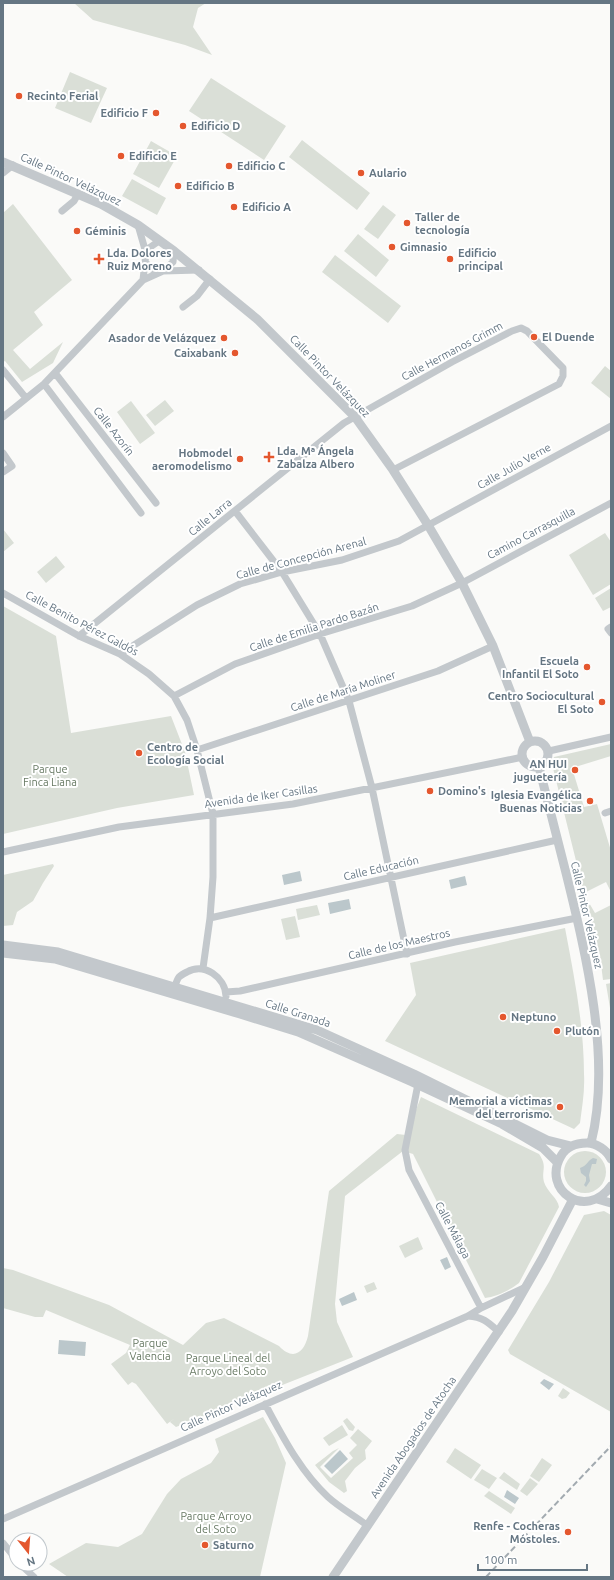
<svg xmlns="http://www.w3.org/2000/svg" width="614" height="1580" font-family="Ubuntu,sans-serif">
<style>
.green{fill:#dadfd7}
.water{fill:#bbc7cb}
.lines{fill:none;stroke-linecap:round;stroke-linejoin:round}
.minor{stroke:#c3c8cc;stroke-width:7}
.tertiary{stroke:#c3c8cc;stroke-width:9}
.rail{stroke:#a2aab0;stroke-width:2;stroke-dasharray:6 3;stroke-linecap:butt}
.poi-dot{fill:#e4572e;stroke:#fff;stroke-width:1.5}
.labels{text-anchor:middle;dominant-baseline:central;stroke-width:4;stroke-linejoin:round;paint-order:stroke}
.poi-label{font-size:11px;font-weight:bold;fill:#657683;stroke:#fff;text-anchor:start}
.street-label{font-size:11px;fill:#657683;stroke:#fff}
.park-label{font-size:11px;fill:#687a64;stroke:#fff}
</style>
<rect width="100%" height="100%" fill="#fafaf8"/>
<path class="green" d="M74 3H206L198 8 193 27 212 55 185 45 93 20Z
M70 72 107 88 91 123 55 108Z
M211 78 286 126 264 160 189 111Z
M302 140 370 193 357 210 289 157Z
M151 141 177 156 159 188 133 174Z
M132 179 166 198 157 215 122 196Z
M13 204 72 280 34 312 43 325 13 350 30 369 63 342 53 363 22 382 5 361 3 362V213Z
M383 205 396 215 378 239 364 229Z
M358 234 389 260 376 277 344 251Z
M335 255 401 306 388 323 322 272Z
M605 366 611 371V399L591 383Z
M165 400 174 411 155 426 146 415Z
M131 401 155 433 140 444 117 412Z
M3 529 14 543 3 552Z
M605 533 611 542V584L593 595 569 555Z
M56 556 65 567 46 583 37 572Z
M611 588V607L603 611 595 598Z
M3 606 56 636 71 733 171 716 185 752 194 795 117 808 3 834Z
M611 744V756L572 768 584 807 597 804 611 851V892L606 882 584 893 552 764 554 757Z
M53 864 54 866 43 883 33 901 17 912 13 925 3 926V875Z
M585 896 595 913 611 905V979L603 980 600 956Z
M317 905 320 915 298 920 296 909Z
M295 916 300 937 286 940 281 919Z
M565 928C574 976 584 1025 584 1074 585 1091 582 1107 580 1123L574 1129 385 1041 416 995 410 963Z
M611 983V1014L606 984Z
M421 1097 539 1154C548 1167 541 1170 544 1182 547 1192 558 1198 559 1207L519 1283C510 1290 496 1297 485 1298L413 1154 403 1151 345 1196 335 1304 337 1322 353 1357 176 1427 170 1422 175 1418 167 1424 136 1384 132 1382 128 1385 111 1364 126 1353 130 1345 46 1310 43 1317H35L3 1308V1268L13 1270 109 1305 183 1345 206 1323 224 1318 279 1346C293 1361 304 1353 308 1336L329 1191 397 1134 406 1135Z
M564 1172a21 21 0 1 1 42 0a21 21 0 1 1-42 0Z
M604 1211 611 1215V1412L510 1354 508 1350 549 1282 584 1215Z
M418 1237 423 1249 405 1258 399 1246Z
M374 1282 377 1289 367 1293 364 1286Z
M563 1388 570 1393 566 1398 562 1399 558 1396Z
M263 1417 275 1438 286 1463 260 1577H68L49 1564 86 1543 118 1547 142 1534 167 1494 181 1479 211 1463 219 1452 215 1439Z
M347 1418 355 1427 353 1431 349 1430 343 1421Z
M342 1425 348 1435 329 1446 323 1438Z
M358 1429 372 1441 365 1450 366 1459 355 1468 345 1481 347 1491 344 1493 329 1482 315 1465 333 1451 339 1448 320 1467 331 1478 353 1458 349 1453 357 1445 350 1438Z
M455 1448 481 1465 471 1479 446 1462Z
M542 1458 552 1465 539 1482 530 1476Z
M482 1469 497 1478 489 1489 474 1480Z
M504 1472 520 1484 517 1490 499 1478Z
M530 1478 538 1484 527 1496 520 1491Z
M489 1491 515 1508 511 1514 484 1496Z"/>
<path class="water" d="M300 871 302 881 284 885 282 875Z
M465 876 467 885 451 889 449 880Z
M349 899 351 909 330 914 328 903Z
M593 1158 597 1159 596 1164H592L589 1175 590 1181 586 1187 584 1185 586 1181V1177L581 1173 580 1168C587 1166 587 1161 593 1158Z
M447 1257 451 1267 445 1270 440 1260Z
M354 1292 357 1300 342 1306 339 1299Z
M59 1340 86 1342 85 1356 58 1354Z
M544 1379 554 1384 549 1390 540 1383Z
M340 1450 348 1459 332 1474 324 1466Z
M507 1490 519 1498 515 1504 504 1497Z"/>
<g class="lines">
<path class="minor" d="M3 173 13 165
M62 211 74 201 78 194
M138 225 146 253 143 280
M146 253 149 248 159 241
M145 262 152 269 163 271 173 262 174 251
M183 307 197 296 210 279
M3 370 26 398
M55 373 156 503
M44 384 141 513
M3 417 44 384 143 280 163 271 199 270
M3 453 12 466 3 472
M235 511 282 572 320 634 349 701 372 788 407 954
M3 593 79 636 120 654 149 674 174 696 187 720 197 750 213 814V877L210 918 203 968
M611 627 608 629 611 633
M79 636 344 423 452 362 512 331 521 328 527 331 563 368V376L559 384 393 470
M120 654 197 605 240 584 282 572 342 560 399 541 611 426
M174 696 235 664 320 634 412 606 462 583 611 503
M197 750 438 671 493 646
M549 751 611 737
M605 813 611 811
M3 852 119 827 293 804 523 757
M210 918 557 840
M173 992C175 987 176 981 179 977 181 975 185 973 187 972 204 962 225 977 226 996
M226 992 240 991 455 942 577 918
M418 1084 405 1150 409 1170 481 1308
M468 1316C483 1317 488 1322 499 1332
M265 1404C283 1437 300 1471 328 1497 340 1508 355 1516 368 1526
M3 1519 468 1316 481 1308 526 1287
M3 1543 16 1559
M20 1564 34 1577"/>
<path class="tertiary" d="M3 162 101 204 138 225 174 251 257 319 355 417 393 470 428 525 462 583 493 646 530 742
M522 754a13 13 0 1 1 26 0a13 13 0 1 1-26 0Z
M539 767C548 802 557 837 566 873 586 954 612 1060 591 1143
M3 945 58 952 317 1030 414 1074 547 1140 571 1146
M3 953 55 959 240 1014 298 1032 412 1082 502 1124 543 1148 557 1162
M611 1159C607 1150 596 1143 587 1143 576 1143 566 1147 561 1156 541 1190 586 1221 611 1186
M597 1199 611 1203
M333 1577 512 1311 543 1257 573 1199"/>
<path class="rail" d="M486 1577 611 1446"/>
</g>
<g class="poi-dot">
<circle cx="19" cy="96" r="4"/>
<circle cx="156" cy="113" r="4"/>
<circle cx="183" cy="126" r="4"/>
<circle cx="121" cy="156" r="4"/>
<circle cx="229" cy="166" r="4"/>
<circle cx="361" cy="173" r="4"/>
<circle cx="178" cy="186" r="4"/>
<circle cx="234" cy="207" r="4"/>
<circle cx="407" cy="223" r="4"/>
<circle cx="77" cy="231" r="4"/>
<circle cx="392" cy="247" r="4"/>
<path d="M97 253h4v4h4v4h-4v4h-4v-4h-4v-4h4z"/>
<circle cx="450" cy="259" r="4"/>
<circle cx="534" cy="337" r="4"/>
<circle cx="224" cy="338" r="4"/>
<circle cx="235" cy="353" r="4"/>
<path d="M267 451h4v4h4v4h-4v4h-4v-4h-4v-4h4z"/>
<circle cx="240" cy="459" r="4"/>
<circle cx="587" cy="667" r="4"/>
<circle cx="602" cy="702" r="4"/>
<circle cx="139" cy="753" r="4"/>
<circle cx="575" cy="770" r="4"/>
<circle cx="430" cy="791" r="4"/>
<circle cx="590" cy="801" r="4"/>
<circle cx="503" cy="1017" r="4"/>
<circle cx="557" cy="1031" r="4"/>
<circle cx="560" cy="1107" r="4"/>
<circle cx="568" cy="1532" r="4"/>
<circle cx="205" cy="1545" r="4"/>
</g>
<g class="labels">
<g class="poi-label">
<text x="27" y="96">Recinto Ferial</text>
<text x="148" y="113" text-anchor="end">Edificio F</text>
<text x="191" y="126">Edificio D</text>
<text x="129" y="156">Edificio E</text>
<text x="237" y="166">Edificio C</text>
<text x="369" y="173">Aulario</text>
<text x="186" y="186">Edificio B</text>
<text x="242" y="207">Edificio A</text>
<text x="415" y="217">Taller de<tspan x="415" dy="13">tecnología</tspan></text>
<text x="85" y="231">Géminis</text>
<text x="400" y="247">Gimnasio</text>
<text x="107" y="253">Lda. Dolores<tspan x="107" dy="13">Ruiz Moreno</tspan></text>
<text x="458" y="253">Edificio<tspan x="458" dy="13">principal</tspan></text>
<text x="542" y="337">El Duende</text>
<text x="216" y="338" text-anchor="end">Asador de Velázquez</text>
<text x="227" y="353" text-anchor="end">Caixabank</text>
<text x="277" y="451">Lda. Mª Ángela<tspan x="277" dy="13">Zabalza Albero</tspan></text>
<text x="232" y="453" text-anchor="end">Hobmodel<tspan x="232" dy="13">aeromodelismo</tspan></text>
<text x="579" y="661" text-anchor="end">Escuela<tspan x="579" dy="13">Infantil El Soto</tspan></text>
<text x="594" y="696" text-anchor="end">Centro Sociocultural<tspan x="594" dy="13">El Soto</tspan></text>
<text x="147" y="747">Centro de<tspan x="147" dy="13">Ecología Social</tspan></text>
<text x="567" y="764" text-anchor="end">AN HUI<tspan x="567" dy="13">juguetería</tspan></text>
<text x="438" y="791">Domino's</text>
<text x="582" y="795" text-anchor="end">Iglesia Evangélica<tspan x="582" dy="13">Buenas Noticias</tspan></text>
<text x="511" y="1017">Neptuno</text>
<text x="565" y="1031">Plutón</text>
<text x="552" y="1101" text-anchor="end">Memorial a víctimas<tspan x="552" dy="13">del terrorismo.</tspan></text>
<text x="560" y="1526" text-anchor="end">Renfe - Cocheras<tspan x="560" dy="13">Móstoles.</tspan></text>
<text x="213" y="1545">Saturno</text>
</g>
<g class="street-label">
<text transform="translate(71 179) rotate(25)">Calle Pintor Velázquez</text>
<text transform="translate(452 351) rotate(-28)">Calle Hermanos Grimm</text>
<text transform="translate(330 376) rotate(46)">Calle Pintor Velázquez</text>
<text transform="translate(114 431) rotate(52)">Calle Azorín</text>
<text transform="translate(514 466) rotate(-29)">Calle Julio Verne</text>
<text transform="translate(210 517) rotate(-39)">Calle Larra</text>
<text transform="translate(531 533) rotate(-28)">Camino Carrasquilla</text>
<text transform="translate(301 558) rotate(-15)">Calle de Concepción Arenal</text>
<text transform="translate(82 623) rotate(28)">Calle Benito Pérez Galdós</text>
<text transform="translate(314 627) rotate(-18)">Calle de Emilia Pardo Bazán</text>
<text transform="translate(343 691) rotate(-18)">Calle de María Moliner</text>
<text transform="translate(261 796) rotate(-8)">Avenida de Iker Casillas</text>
<text transform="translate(381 868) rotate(-13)">Calle Educación</text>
<text transform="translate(587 915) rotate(77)">Calle Pintor Velázquez</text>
<text transform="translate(399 944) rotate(-13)">Calle de los Maestros</text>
<text transform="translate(298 1013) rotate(18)">Calle Granada</text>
<text transform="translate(453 1230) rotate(62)">Calle Málaga</text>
<text transform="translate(231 1406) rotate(-24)">Calle Pintor Velázquez</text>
<text transform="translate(413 1437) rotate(-56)">Avenida Abogados de Atocha</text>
</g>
<g class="park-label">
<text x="50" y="769">Parque<tspan x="50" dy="13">Finca Liana</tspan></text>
<text x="150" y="1343">Parque<tspan x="150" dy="13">Valencia</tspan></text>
<text x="228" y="1358">Parque Lineal del<tspan x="228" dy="13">Arroyo del Soto</tspan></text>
<text x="216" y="1516">Parque Arroyo<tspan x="216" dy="13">del Soto</tspan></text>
</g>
</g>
<rect width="614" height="1580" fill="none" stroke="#657683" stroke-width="8"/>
<g transform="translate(28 1552) rotate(163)"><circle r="19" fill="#ffffff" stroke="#c1c8cd"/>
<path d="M0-3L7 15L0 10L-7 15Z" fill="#e4572e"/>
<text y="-6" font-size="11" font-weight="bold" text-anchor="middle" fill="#657683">N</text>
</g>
<path d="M478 1564v6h109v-6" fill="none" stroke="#657683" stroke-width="2"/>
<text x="484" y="1564" font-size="12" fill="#657683" stroke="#ffffff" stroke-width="3" paint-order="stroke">100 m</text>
</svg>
